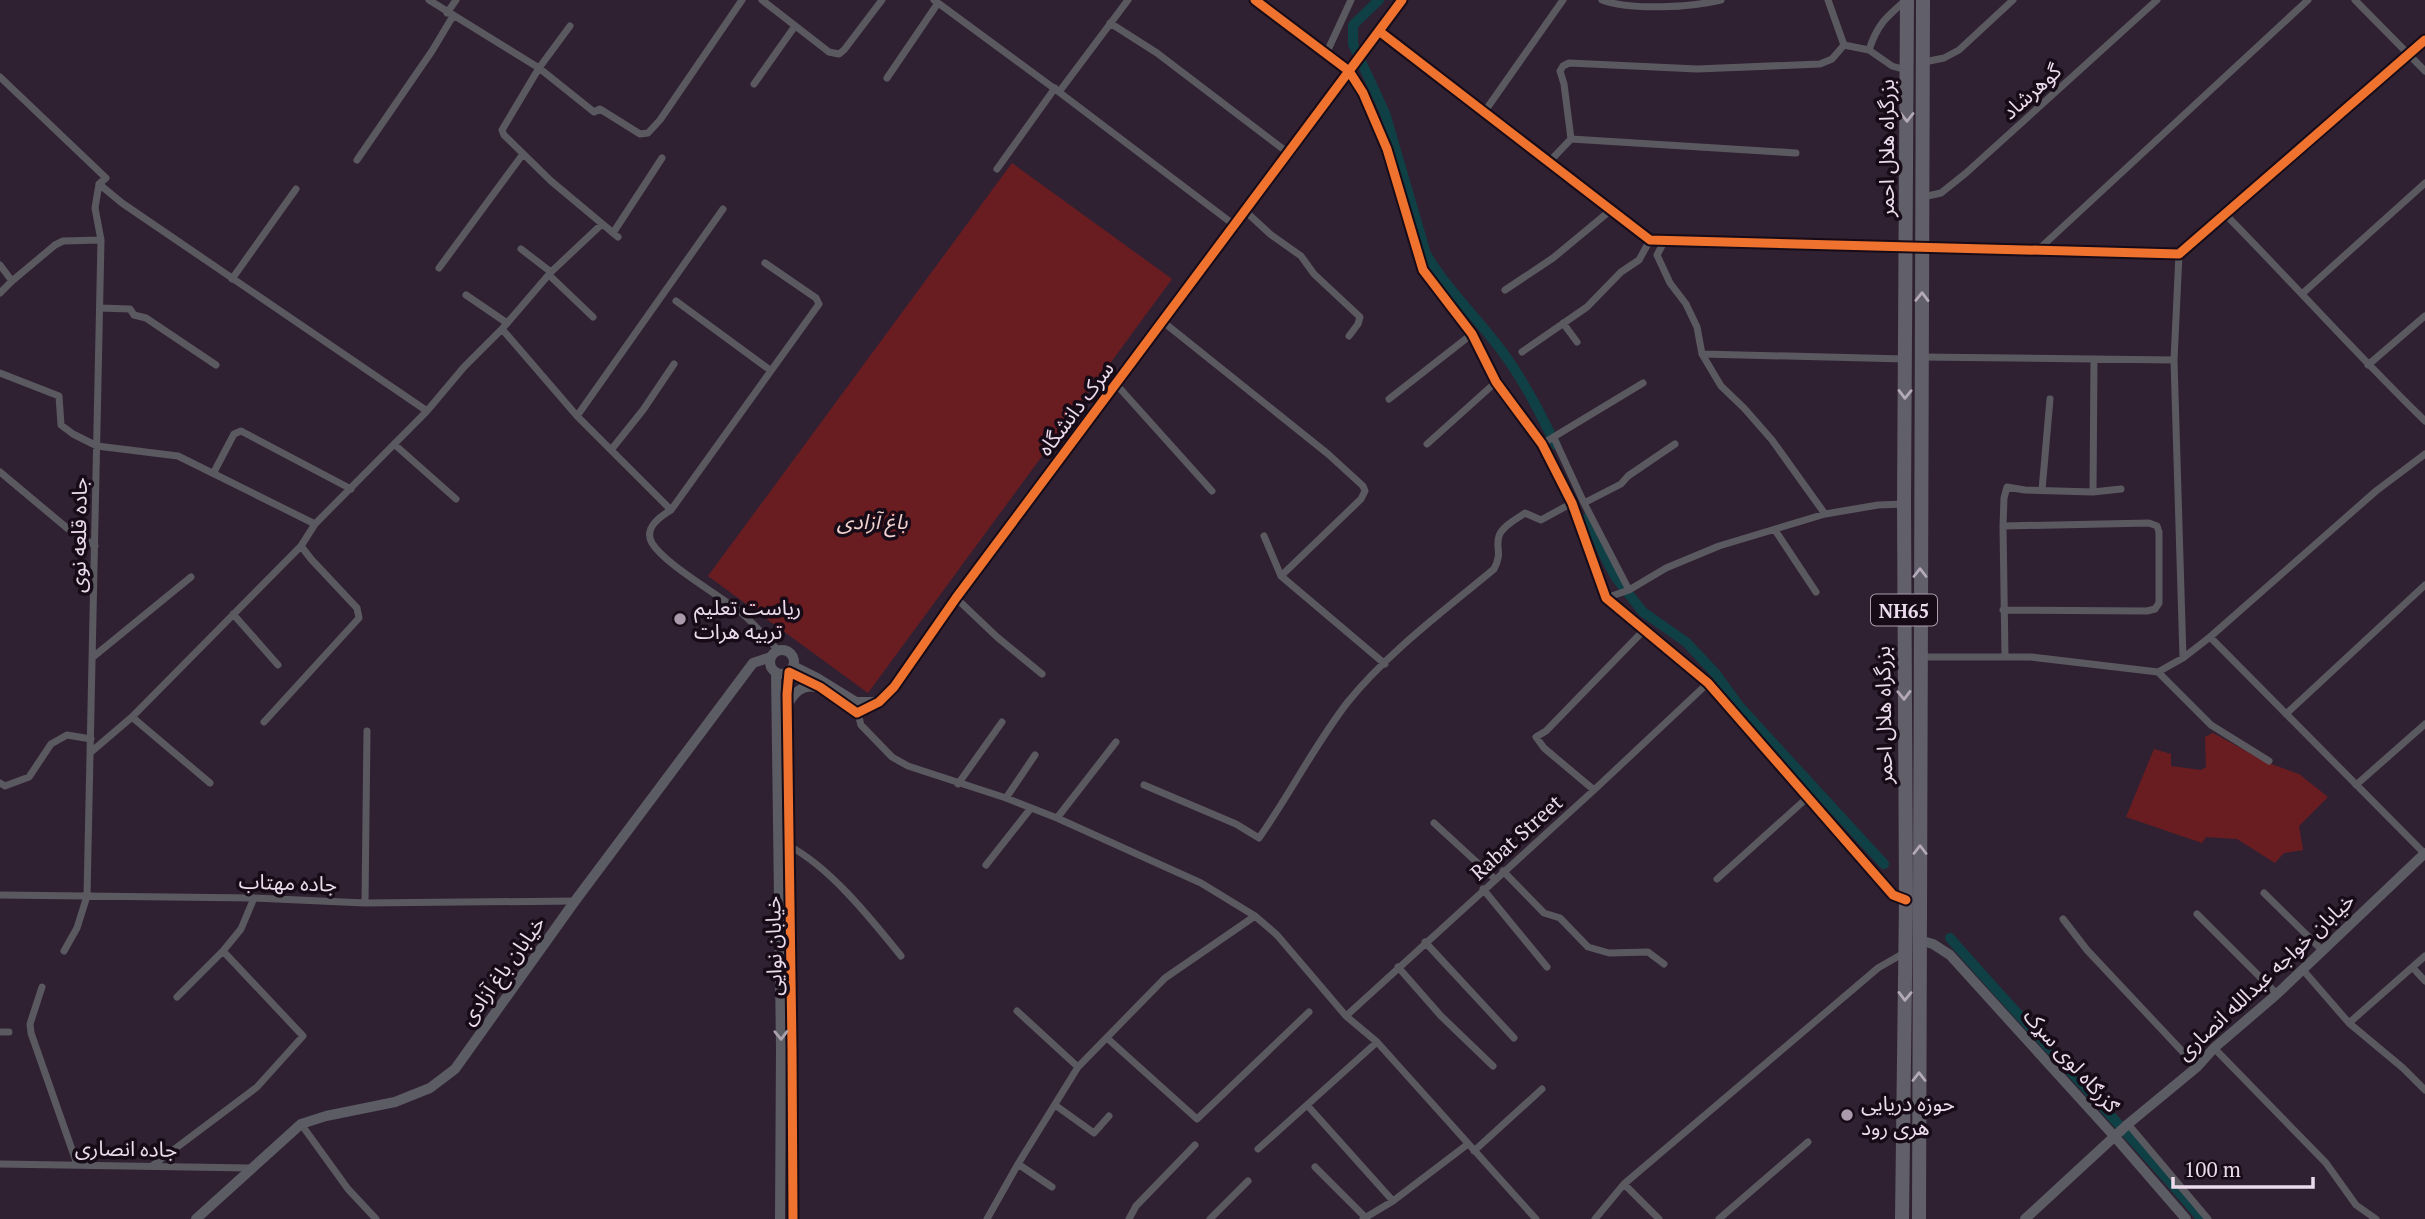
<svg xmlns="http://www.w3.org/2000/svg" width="2425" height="1219" font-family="'PT Serif','Noto Sans Arabic',serif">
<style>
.green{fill:#6a1d21}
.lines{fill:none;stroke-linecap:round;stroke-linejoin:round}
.canal{stroke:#0f4045;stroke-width:10}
.street{stroke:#5a5960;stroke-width:7}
.secondary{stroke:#5b5c64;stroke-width:10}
.highway{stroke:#605f6a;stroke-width:14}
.cycleway-casing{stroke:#160b17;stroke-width:13}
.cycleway{stroke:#ef722f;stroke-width:9}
.oneway{stroke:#b4a9b9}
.oneway2{stroke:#aba2af}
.poi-dot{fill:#aa9aac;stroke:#160b17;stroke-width:2.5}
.labels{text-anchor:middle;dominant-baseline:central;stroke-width:7;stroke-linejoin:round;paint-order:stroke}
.shield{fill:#160b17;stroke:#ac9dad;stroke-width:2}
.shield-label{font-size:19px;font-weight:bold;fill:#ecdbed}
.street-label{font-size:21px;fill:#ecdbed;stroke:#160b17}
.park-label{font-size:21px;font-style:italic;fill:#f1d3d1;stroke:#160b17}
.poi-label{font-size:21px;fill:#ecdbed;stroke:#160b17;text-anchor:start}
</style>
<rect width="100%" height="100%" fill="#302132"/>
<path class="green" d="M1012 163 1172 279 868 693 708 576Z
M2213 733 2268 763 2299 774 2328 797 2299 826 2303 850 2284 853 2275 863 2237 839 2206 837 2202 843 2126 817 2154 749 2171 754V766L2201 770 2206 767 2205 737Z"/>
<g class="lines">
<path class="canal" d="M1379 0 1353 25V44L1385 113 1426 254C1449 293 1483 323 1509 361 1527 387 1542 417 1556 445
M1588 517 1604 555 1616 578 1643 612 1686 642 1716 674 1739 706 1884 864
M1950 938C2033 1033 2121 1123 2202 1219"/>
<path class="street" d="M429 0 539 68 594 112 600 109 640 134 648 133 660 120 742 0
M762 0 829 52 839 54 844 50 882 0
M934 0 1059 92 1233 224
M1255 0 1349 71 1363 93 1387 149 1423 270 1472 334 1496 382 1542 444 1572 503 1606 598 1708 683 1893 895 1906 899
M1602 0C1631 11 1692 7 1721 0
M1828 0 1844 45
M2355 0 2425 71
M447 13 456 0
M1110 23 1157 53 1287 152
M570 26 539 68 502 130 504 135 551 181 618 237
M1379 31 1650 240 2179 254 2425 40
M1844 45 1869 50 1892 66 1906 70
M1869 50C1877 25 1886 17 1906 0
M1327 52 1351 0
M1924 62 1944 58 1959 50 2013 0
M0 77 106 178 99 184 95 208 101 240 87 896 77 928 64 951
M887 78 938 3
M754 84 795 26
M1059 92 1128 0
M1485 111 1563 0
M1571 139 1564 84 1560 71 1563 66 1569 63 1697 69 1820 64 1832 59 1844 45
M357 160 432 51 453 16
M1550 161 1571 139 1796 153
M997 169 1055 88
M99 184 122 203 427 411
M1923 197 1941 193 1966 173 2157 0
M1244 210 1270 234 1301 256 1314 274 1360 317 1358 324 1349 336
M2225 214C2292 282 2356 354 2425 421
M613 233 662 158
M1665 240 1657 255 1670 283 1686 304 1697 327 1702 354 1721 386 1744 408 1772 440 1825 514
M521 249 551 272
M2039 249 2308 0
M2179 254 2174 360 2183 658
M0 265 12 281
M439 268 523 154
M549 275 593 317
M232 279 296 189
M1505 290 1553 258 1611 210
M0 293 12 281 55 245 63 241 101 240
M2303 293 2425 183
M466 295 507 323
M676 301 770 370
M100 308 130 309 134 315 146 318 216 365
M1162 321 1328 454 1363 486 1365 491 1361 499 1281 576
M1563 323 1577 342
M502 329 577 416 671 510C661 516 643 528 652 543 665 565 723 597 745 616 757 627 768 640 779 651
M1522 352 1587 307 1621 272 1639 260 1650 240
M1702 354 1905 359
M1922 357 2174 360
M2368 365 2425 316
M0 373 59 396 61 425 73 434 97 446 178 456 315 524
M1115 383 1212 491
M1389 399 1472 334
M577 416 723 209
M1554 438 1584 503 1629 590
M394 444 456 499
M1427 444 1496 382
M1542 444 1643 383
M611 450 643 410 674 364
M0 472 67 528 95 546
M214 472 234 434 241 431 351 489
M2042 490 2050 399
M2093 492 2094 359
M1584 503 1621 484 1628 476 1675 444
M671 510 819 304 816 298 765 263
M2003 526 2149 523 2157 526 2159 532V603L2155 609 2147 611 2003 610
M1775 530 1816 592
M1264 536 1281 576 1385 664
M956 598 997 637 1042 674
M1606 598 1629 590 1666 568 1719 546 1825 514 1878 505 1904 504
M233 614 278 665
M2210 637 2425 854
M93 657 191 577
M1918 657H2031L2158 672 2183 658 2210 637 2376 491 2425 454
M2005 657 2003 526 2004 498 2007 487 2025 490 2093 492 2121 489
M2158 672 2211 725 2269 761
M857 710 861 725 892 757 908 766 1006 798 1057 818 1201 883 1255 916 1277 935 1346 1016 1377 1042 1536 1219
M2286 714 2425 585
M132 717 210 783
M264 722 359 618 357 608 311 559 301 546
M91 752 132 717 301 546 315 524 427 411 464 367 502 329 551 272 602 224
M0 783 5 786 29 777 51 744 67 735 91 739
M958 784 1002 722
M1144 785 1236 824 1259 838C1290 794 1314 746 1347 703 1387 653 1445 610 1494 569 1503 552 1495 549 1499 536 1502 526 1517 519 1525 513L1541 520 1572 503
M2356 785 2425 724
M1594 790 1544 748 1536 737 1546 731 1645 629
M1006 798 1035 755
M1057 818 1116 742
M1434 823 1495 879
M789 846C830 867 872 920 901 956
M986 865 1031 808
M1503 871 1544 913 1560 918 1588 947 1609 953 1648 952 1664 964
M1717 879 1807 798
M1483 889 1547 967
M2264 893 2323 951
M0 895 254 898 365 903 575 901
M365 903 367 731
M2197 914 2277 994
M2063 919 2087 950 2197 1067
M1425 942 1514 1038
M1398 967 1441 1016 1493 1066
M2413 968 2425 981
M2303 970 2349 1023 2403 1068 2425 1090
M42 987 30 1024 31 1033 77 1164
M177 997 223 951 241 929 254 898
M1017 1011 1078 1067
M1346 1016 1594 790 1708 683
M2349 1023 2425 956
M0 1032H9
M1107 1038 1197 1119 1309 1012
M2214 1048 2326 1163 2356 1205 2376 1219
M1055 1105 1094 1133 1109 1116
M1307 1105 1393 1201
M301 1124 348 1189 376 1219
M2128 1124 2208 1219
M1258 1149 1377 1042
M1474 1151 1542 1089
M0 1164 250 1168
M1018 1164 1052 1187
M152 1166 257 1087 303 1036 223 951
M1315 1167 1365 1217
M1624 1184 1659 1219
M987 1219 1018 1164 1078 1067 1165 978 1255 916
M1129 1219 1136 1206 1195 1145
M1210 1219 1248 1181
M1363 1219 1393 1201 1468 1144
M1595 1219 1624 1184 1878 968 1904 953
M1719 1219 1808 1142"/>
<path class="secondary" d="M770 662a12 12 0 1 1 24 0a12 12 0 1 1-24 0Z
M793 666 817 678 856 702H876
M776 673 781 1048 780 1219
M788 704C794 693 802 684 816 687
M1919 940 1933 944 1950 955 2115 1137 2186 1219
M196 1219 301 1124 326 1116 395 1102 430 1088 455 1069 575 901 753 663 771 657
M793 1219 792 1048 787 694 789 672 820 687 857 713 879 702 894 687 956 598 1402 0
M2025 1219 2128 1124 2197 1067 2214 1048 2277 994 2425 853"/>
<path class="highway" d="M1902 1219 1906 900 1904 504 1907 0
M1919 1219 1923 0"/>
<g class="cycleway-casing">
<path id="cycleway" d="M1255 0 1349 71 1363 93 1387 149 1423 270 1472 334 1496 382 1542 444 1572 503 1606 598 1708 683 1893 895 1906 900
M1379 31 1650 240 2179 254 2425 40
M793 1219 792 1048 787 694 789 672 820 687 857 713 879 702 894 687 956 598 1402 0"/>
</g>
<use href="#cycleway" class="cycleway"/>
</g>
<defs><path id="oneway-chevron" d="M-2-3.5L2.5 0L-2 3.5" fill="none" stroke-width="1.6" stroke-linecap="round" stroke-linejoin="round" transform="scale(1.75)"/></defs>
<g class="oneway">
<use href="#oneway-chevron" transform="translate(1907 117) rotate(90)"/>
<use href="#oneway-chevron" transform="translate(1922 297) rotate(-89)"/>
<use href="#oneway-chevron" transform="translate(1905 394) rotate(91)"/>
<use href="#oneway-chevron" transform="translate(1920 573) rotate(-90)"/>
<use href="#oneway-chevron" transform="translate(1904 695) rotate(89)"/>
<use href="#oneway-chevron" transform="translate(1920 850) rotate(-90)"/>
<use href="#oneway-chevron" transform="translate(1905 996) rotate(91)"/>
<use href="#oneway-chevron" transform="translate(1919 1077) rotate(-90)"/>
</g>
<use class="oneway2" href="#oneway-chevron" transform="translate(781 1035) rotate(89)"/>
<g class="poi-dot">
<circle cx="680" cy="619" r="7"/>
<circle cx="1847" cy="1115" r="7"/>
</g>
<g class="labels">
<rect class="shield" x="1871" y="594.5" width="66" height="31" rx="5"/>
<g class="shield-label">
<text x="1904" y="610">NH65</text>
</g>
<g class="street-label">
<text transform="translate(2031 91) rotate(-42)">گوهرشاد</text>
<text transform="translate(1886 148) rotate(-90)">بزرگراه هلال احمر</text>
<text transform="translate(1075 408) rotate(-53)">سرک دانشگاه</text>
<text transform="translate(78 535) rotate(-89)">جاده قلعه نوی</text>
<text transform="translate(1883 715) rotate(-91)">بزرگراه هلال احمر</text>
<text transform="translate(1516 837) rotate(-42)">Rabat Street</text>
<text transform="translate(288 882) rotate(2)">جاده مهتاب</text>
<text transform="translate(773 946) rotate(-91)">خیابان نوایی</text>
<text transform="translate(502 970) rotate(-54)">خیابان باغ آزادی</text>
<text transform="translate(2265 976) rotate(-43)">خیابان خواجه عبدالله انصاری</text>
<text transform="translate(2072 1060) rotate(48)">ګزرګاه لوی سړک</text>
<text transform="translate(126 1148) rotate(1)">جاده انصاری</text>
</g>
<g class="park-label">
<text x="872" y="521">باغ آزادی</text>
</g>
<g class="poi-label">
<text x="694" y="607">ریاست تعلیم<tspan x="694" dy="24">تربیه هرات</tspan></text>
<text x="1861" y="1103">حوزه دریایی<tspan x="1861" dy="24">هری رود</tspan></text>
</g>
</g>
<path d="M2173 1177v10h140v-10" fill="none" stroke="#ecdbed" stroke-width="3.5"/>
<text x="2184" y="1177" font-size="21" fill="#ecdbed" stroke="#160b17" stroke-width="5" paint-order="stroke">100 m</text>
</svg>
